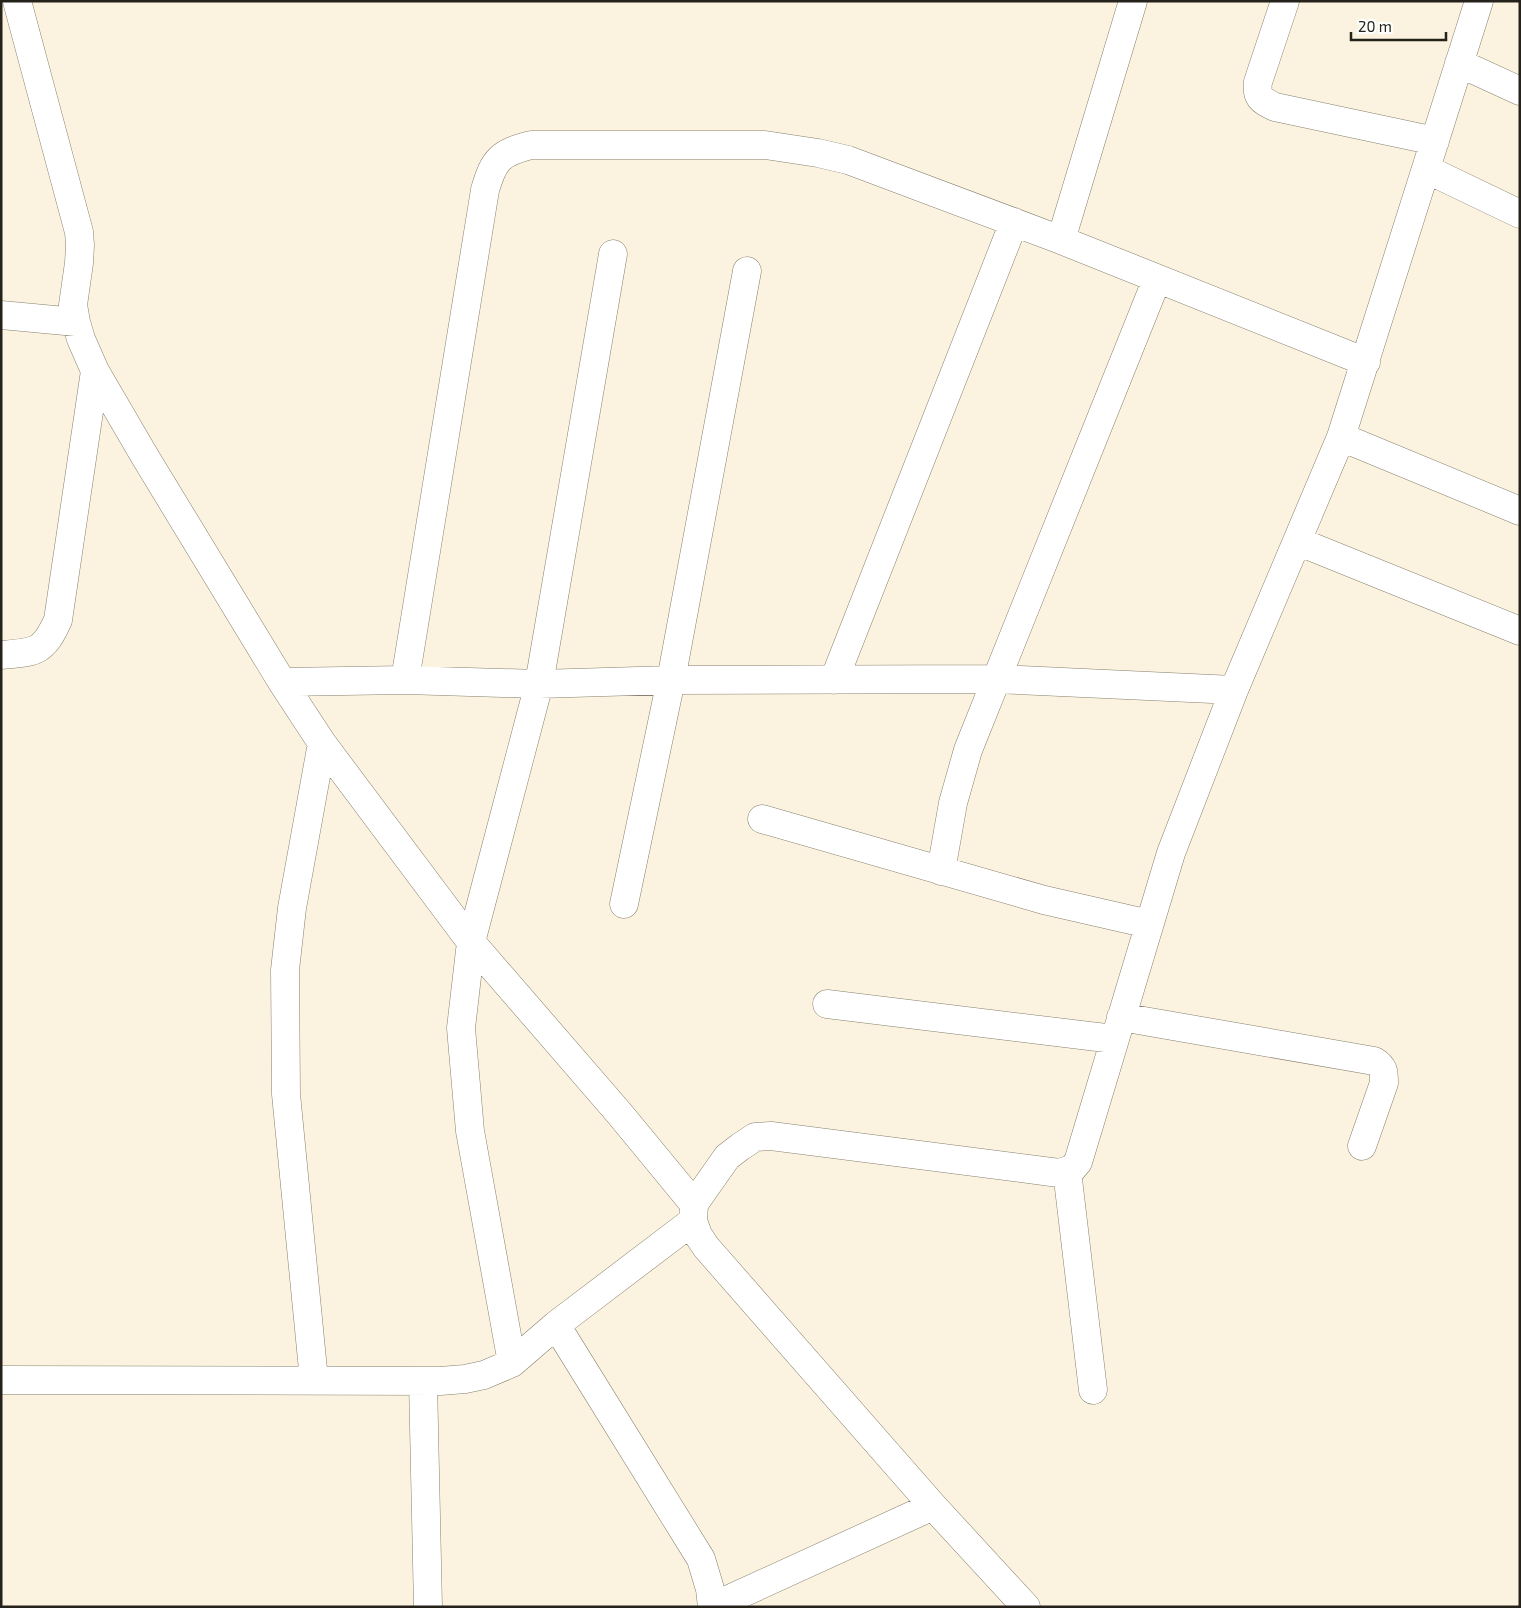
<svg xmlns="http://www.w3.org/2000/svg" width="1521" height="1608" font-family="'Exo 2',sans-serif">
<style>
.lines{fill:none;stroke-linecap:round;stroke-linejoin:round}
.minor-casing{stroke:#87806e;stroke-width:29}
.minor{stroke:#fff;stroke-width:28}
</style>
<rect width="100%" height="100%" fill="#fbf3df"/>
<g class="lines">
<g class="minor-casing">
<path id="minor" d="M17 1 79 232 80 245 79 263 73 305 76 322 81 339 95 371 144 455 282 682 322 743 471 942 619 1113 694 1204
M1285 1 1258 82C1256 98 1261 100 1275 107L1435 141
M1459 63 1520 91
M1426 169 1520 214
M1061 240 1133 1
M1 315 76 322
M1341 437 1520 511
M1297 541 1520 631
M1 655C36 652 43 653 58 620L95 371
M405 680 485 190C494 159 500 153 531 145H765L818 153 848 160 1061 240 1366 362
M834 680 1014 222
M282 682 405 680 539 684 671 680 997 679 1234 690
M762 819 1044 900 1149 924
M941 871 953 803 968 750 1157 279
M624 904 671 680 747 271
M827 1004 1114 1039
M1121 1017 1374 1061C1384 1067 1384 1072 1384 1083L1362 1146
M1067 1171 1093 1390
M556 1325 701 1559 710 1589 712 1607
M512 1363 470 1131 461 1028 471 942 539 684 613 254
M1 1380 440 1381 465 1379 484 1375 512 1363 556 1325 693 1221
M314 1380 286 1094 285 970 292 908 322 743
M423 1381 428 1607
M712 1607 933 1506
M1026 1607 933 1506 706 1247 698 1235 693 1221 694 1204 727 1157 740 1147 755 1137 771 1136 1059 1173 1072 1169 1078 1162 1171 853 1234 690 1341 437 1479 1"/>
</g>
<use href="#minor" class="minor"/>
</g>
<rect width="1521" height="1608" fill="none" stroke="#25221b" stroke-width="5"/>
<path d="M1351 32v8h95v-8" fill="none" stroke="#25221b" stroke-width="2.5"/>
<text x="1358" y="32" font-size="15" fill="#25221b" stroke="#ffffff" stroke-width="4" paint-order="stroke">20 m</text>
</svg>
